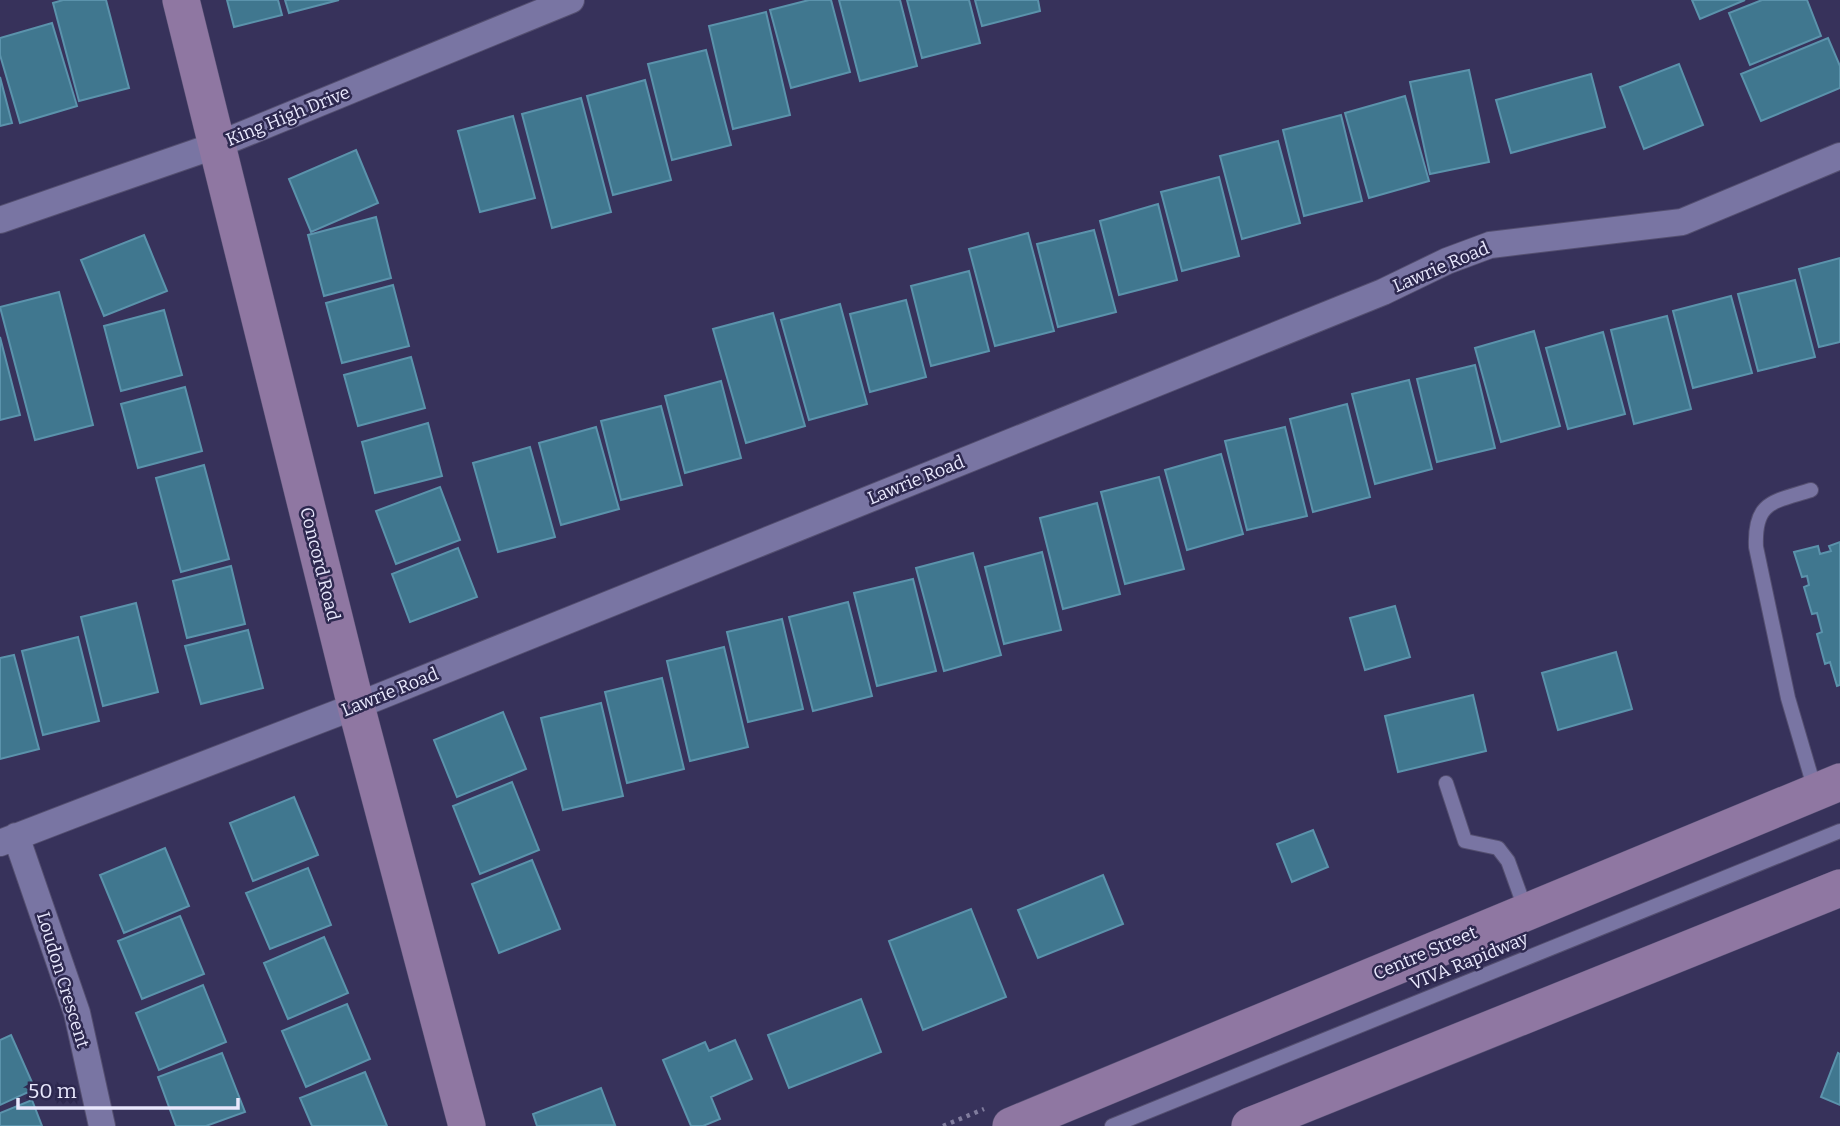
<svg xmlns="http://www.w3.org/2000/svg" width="1840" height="1126" font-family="Bitter,serif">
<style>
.building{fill:#40778f;stroke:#5b93ac;stroke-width:2}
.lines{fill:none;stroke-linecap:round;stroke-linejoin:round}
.lane-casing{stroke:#544f70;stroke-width:16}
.street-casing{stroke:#544f70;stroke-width:28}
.secondary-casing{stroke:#544f70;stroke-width:38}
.path{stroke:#807c9d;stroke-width:4.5;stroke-dasharray:3.5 5;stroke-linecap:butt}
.lane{stroke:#7975a3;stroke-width:14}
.street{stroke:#7975a3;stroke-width:26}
.secondary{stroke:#8f77a2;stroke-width:37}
.labels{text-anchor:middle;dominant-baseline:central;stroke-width:5;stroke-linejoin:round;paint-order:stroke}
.street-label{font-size:18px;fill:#e9e8fd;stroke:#2d284f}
</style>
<rect width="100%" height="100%" fill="#37325b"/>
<path class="building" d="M63 0H106L129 88 79 101 53 3Z
M227 0H278L282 15 234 27Z
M285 0H339L289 13Z
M809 0H831L850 72 791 88 770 10Z
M839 0H900L917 66 860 81Z
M907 0H969L980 43 922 58Z
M975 0H1038L1040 11 982 26Z
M1692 0H1745L1700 19Z
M1762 0H1807L1821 36 1750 65 1729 13Z
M766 12 790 115 733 129 709 26Z
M52 23 77 106 20 123 0 55V38Z
M1828 38 1840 66V88L1761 121 1741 74Z
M706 50 731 145 672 160 648 64Z
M1679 64 1703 125 1644 149 1620 87Z
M1469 70 1489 162 1430 174 1410 82Z
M1591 74 1605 127 1511 153 1496 100Z
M0 77 12 123 0 126Z
M645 80 671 180 613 195 587 96Z
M1405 96 1429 181 1369 198 1345 113Z
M581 98 611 212 552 228 522 114Z
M1341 115 1362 201 1304 216 1283 130Z
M513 116 535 198 480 212 458 131Z
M1278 141 1300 223 1242 239 1220 156Z
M356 150 378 203 311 232 289 179Z
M1219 177 1239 256 1182 271 1161 192Z
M1158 204 1177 280 1119 295 1100 221Z
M376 217 391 278 324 296 308 235Z
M1094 230 1116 312 1058 327 1037 244Z
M1028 233 1054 331 995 346 969 249Z
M144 235 167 291 104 316 81 260Z
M1840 258V342L1819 347 1799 269Z
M969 271 989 351 931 366 911 286Z
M1795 280 1815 357 1758 371 1738 294Z
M393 285 409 346 342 363 326 303Z
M59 292 93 425 35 440 0 307Z
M1731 296 1752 373 1693 388 1673 311Z
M906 300 926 377 870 392 850 314Z
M840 304 867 404 809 420 781 320Z
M164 310 182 375 121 391 104 326Z
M773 313 805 426 746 443 713 329Z
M1667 316 1691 409 1634 424 1611 330Z
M1534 331 1560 426 1501 442 1475 348Z
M1603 332 1625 414 1568 429 1546 348Z
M0 337 20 415 0 420Z
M411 357 425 408 358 426 344 375Z
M1475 365 1495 448 1437 462 1417 379Z
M1409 380 1432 469 1375 484 1352 394Z
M721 381 741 458 685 473 665 396Z
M185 387 202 451 138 468 121 404Z
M1347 404 1370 497 1313 512 1290 419Z
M661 406 682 485 621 500 601 421Z
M428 423 442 476 375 493 362 442Z
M596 427 619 509 561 525 539 443Z
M1285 427 1307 516 1247 530 1225 441Z
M530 447 555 537 498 552 473 463Z
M1221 454 1243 534 1187 550 1165 470Z
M204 465 229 559 181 572 156 478Z
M1159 477 1184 569 1125 584 1101 492Z
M440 487 460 540 396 564 376 511Z
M1097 503 1120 594 1063 609 1040 518Z
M1840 542V685L1837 686 1830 662 1825 664 1817 634 1822 632 1817 613 1812 614 1804 587 1809 585 1807 576 1802 577 1794 552 1818 546 1820 554 1831 551 1829 546Z
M458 548 477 597 410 622 392 574Z
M1042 552 1061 630 1004 644 985 567Z
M973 553 1001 655 944 671 916 568Z
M231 566 245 624 187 638 173 581Z
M913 579 936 671 877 686 854 593Z
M848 602 872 696 813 711 789 617Z
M136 603 158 692 103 706 81 617Z
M1395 606 1410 657 1365 670 1350 618Z
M782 619 803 709 748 722 727 632Z
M248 630 263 688 201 704 185 646Z
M78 637 99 721 43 735 22 651Z
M724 647 748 747 690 761 667 661Z
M1616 652 1632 709 1558 730 1542 673Z
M14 655 39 749 0 759V658Z
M662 678 684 769 627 783 605 692Z
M1473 695 1486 751 1398 772 1385 716Z
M601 703 623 796 563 810 541 718Z
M503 712 526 769 457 797 434 740Z
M512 782 539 850 480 874 453 806Z
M294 797 318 855 253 881 230 823Z
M1313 830 1328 867 1292 882 1277 844Z
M165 848 189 906 124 933 100 875Z
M532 860 560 929 499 953 472 884Z
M308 868 331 925 270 949 246 893Z
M1103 875 1123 924 1038 958 1018 910Z
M971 909 1006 997 923 1030 889 941Z
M180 916 204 974 142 999 118 941Z
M324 937 348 993 288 1019 264 963Z
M203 985 226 1042 159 1070 136 1013Z
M861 999 881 1052 789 1088 768 1035Z
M347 1004 370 1059 306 1087 282 1031Z
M11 1035 35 1089 0 1105V1040Z
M735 1040 752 1079 711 1097 720 1119 703 1126H691L663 1060 705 1042 709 1051Z
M222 1053 245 1112 206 1126H176L158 1077Z
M1838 1053 1840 1054V1105L1821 1097Z
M365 1072 387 1126H312L300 1098Z
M601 1088 615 1125 537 1126 533 1114Z
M32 1100 42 1126H0V1113Z"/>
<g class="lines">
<g class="lane-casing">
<path id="lane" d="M1811 490C1773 502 1754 501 1756 547L1788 698 1815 790
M1446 783 1465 841 1498 848 1508 861 1526 911
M1112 1126 1840 831"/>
</g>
<g class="street-casing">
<path id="street" d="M0 220 217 145 571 0
M16 836 77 1013 102 1126
M0 843 356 706 1383 292 1447 261 1490 245 1682 222 1840 156"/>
</g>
<g class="secondary-casing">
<path id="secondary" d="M181 0 356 706 467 1126
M1011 1126 1840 782
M1250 1126 1840 888"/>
</g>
<path class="path" d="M943 1126 984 1109"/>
<use href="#lane" class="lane"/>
<use href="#street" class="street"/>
<use href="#secondary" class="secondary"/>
</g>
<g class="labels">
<g class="street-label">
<text transform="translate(288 116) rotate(-22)">King High Drive</text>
<text transform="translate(1441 267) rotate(-23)">Lawrie Road</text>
<text transform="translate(916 480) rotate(-22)">Lawrie Road</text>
<text transform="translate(320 564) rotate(76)">Concord Road</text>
<text transform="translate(390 692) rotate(-22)">Lawrie Road</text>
<text transform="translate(1425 953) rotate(-23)">Centre Street</text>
<text transform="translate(1469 961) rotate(-22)">VIVA Rapidway</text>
<text transform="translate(63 980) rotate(73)">Loudon Crescent</text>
</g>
</g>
<path d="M18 1098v10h220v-10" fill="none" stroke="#e9e8fd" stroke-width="3.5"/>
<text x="28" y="1098" font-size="21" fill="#e9e8fd" stroke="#2d284f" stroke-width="5" paint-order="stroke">50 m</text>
</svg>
